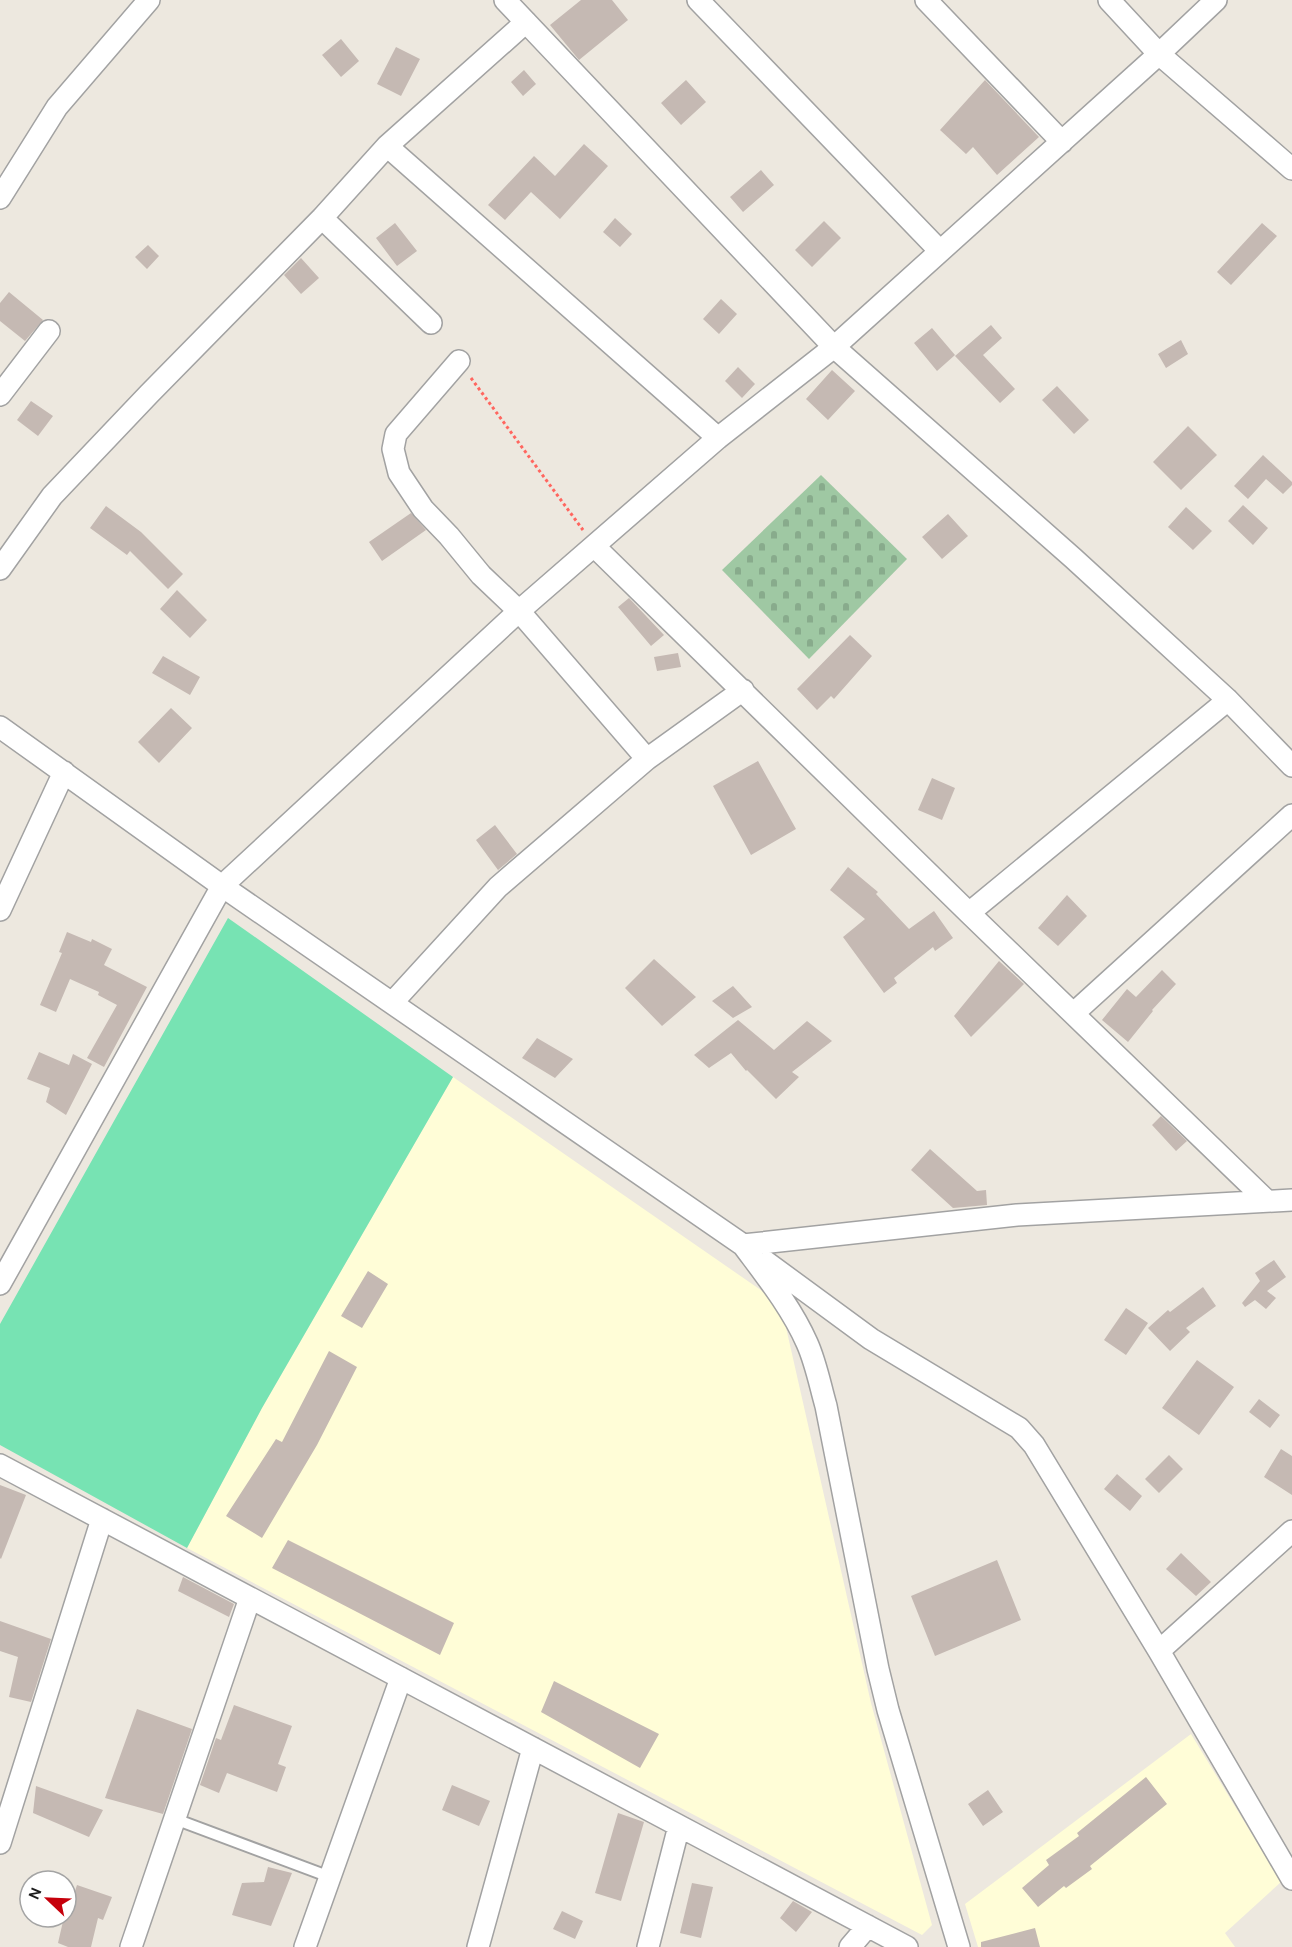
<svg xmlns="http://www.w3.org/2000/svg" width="1292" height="1947" font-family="Karla,sans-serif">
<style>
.education{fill:#fffdd7}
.cemetery{fill:url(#cemetery-stones)}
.pitch{fill:#77e3b3}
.building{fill:#c5b9b3}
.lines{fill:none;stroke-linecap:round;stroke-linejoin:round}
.lane-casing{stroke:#a2a2a2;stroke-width:14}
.street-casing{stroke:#a2a2a2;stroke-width:24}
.path{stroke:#ff665f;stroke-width:3;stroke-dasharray:3 3;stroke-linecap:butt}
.lane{stroke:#fff;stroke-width:10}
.street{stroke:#fff;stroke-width:21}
</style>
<defs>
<pattern id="cemetery-stones" width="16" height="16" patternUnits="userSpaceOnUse" patternTransform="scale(1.5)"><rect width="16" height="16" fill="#9fc8a3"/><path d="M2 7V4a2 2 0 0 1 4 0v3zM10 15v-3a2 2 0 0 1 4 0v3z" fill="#88ab8c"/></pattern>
</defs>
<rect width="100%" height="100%" fill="#ede8df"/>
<path class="education" d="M453 1077 768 1295 785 1323 871 1703 932 1925 922 1935 187 1548 262 1408Z
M1191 1734 1281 1882 1225 1933 1235 1947H978L965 1904Z"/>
<path class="cemetery" d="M821 475 907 559 809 659 722 570Z"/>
<path class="pitch" d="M228 918 453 1077 262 1408 187 1548 0 1445V1324Z"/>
<path class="building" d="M581 0H612L628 20 579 60 550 25Z
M341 39 359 61 341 77 322 55Z
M396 47 420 59 401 96 377 84Z
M524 70 536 84 523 96 511 82Z
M686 80 706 102 681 125 661 103Z
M985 80 1039 137 997 175 973 147 966 154 940 130Z
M584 144 608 166 560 219 531 192 505 220 488 205 534 156 555 176Z
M761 170 774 185 743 212 730 197Z
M615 218 632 234 620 247 603 232Z
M824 221 841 238 812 267 795 250Z
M395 223 417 251 397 266 376 238Z
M1262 223 1277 236 1231 285 1217 272Z
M148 245 159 256 147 269 135 257Z
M301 258 319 278 301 294 284 275Z
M9 292 43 320 25 341 0 321V303Z
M721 299 737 314 719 334 703 319Z
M991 325 1002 338 983 355 1015 389 1000 403 955 356Z
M932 328 955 355 937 371 914 343Z
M1181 340 1188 354 1166 368 1158 354Z
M738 367 755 384 742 398 725 381Z
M832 370 855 391 828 420 806 399Z
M1057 386 1089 420 1074 434 1042 400Z
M31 401 53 416 38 436 17 420Z
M1188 426 1217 455 1181 490 1153 462Z
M1263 455 1292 482V485L1283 494 1266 479 1248 499 1234 486Z
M1243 505 1268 528 1253 545 1228 521Z
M106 506 141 532 183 574 168 589 130 551 127 555 90 528Z
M1186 507 1212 531 1193 550 1168 527Z
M411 513 426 530 382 561 369 542Z
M948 514 968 536 942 559 922 537Z
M177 590 207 620 190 638 160 609Z
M629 598 664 635 651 646 618 607Z
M850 635 872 656 834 699 831 696 817 710 797 689Z
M678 653 681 667 657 671 654 657Z
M163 656 200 677 190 695 152 673Z
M171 708 192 728 159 763 138 742Z
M758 761 796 829 751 855 713 786Z
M932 778 955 788 942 820 918 810Z
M495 825 517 854 498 870 476 840Z
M848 867 878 892 876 894 909 929 934 911 953 938 935 951 933 947 894 978 897 983 884 993 843 937 865 919 830 890Z
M1067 895 1087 916 1058 946 1038 928Z
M67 932 91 942 92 939 112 949 104 965 147 987 104 1067 87 1058 117 1005 98 995 99 992 70 979 56 1012 40 1005 62 953 59 952Z
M654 959 696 997 662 1026 625 988Z
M999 961 1024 984 971 1037 954 1016Z
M1162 970 1176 984 1152 1010 1153 1011 1128 1042 1102 1020 1127 989 1136 997Z
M733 986 752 1007 733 1018 712 1001Z
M738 1020 774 1050 807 1021 832 1041 792 1072 799 1077 776 1099 747 1070 746 1071 731 1053 709 1068 694 1055Z
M537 1038 573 1059 555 1078 522 1058Z
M39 1052 69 1065 73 1054 92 1064 66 1115 46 1102 50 1088 27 1079Z
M1161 1116 1187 1141 1176 1151 1152 1125Z
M930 1149 977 1191 986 1190 987 1205 953 1208 911 1170Z
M1274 1260 1286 1277 1267 1291 1276 1298 1266 1309 1255 1300 1245 1307 1242 1303 1260 1281 1255 1273Z
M368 1271 388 1284 362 1328 341 1316Z
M1203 1287 1216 1306 1186 1328 1190 1332 1170 1351 1148 1328 1168 1310 1170 1312Z
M1126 1308 1148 1323 1126 1355 1104 1340Z
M329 1351 357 1367 317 1445 262 1538 226 1516 276 1439 282 1442Z
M1197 1360 1234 1387 1199 1435 1162 1408Z
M1259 1399 1280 1415 1270 1428 1249 1412Z
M1281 1449 1292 1456V1495L1264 1477Z
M1169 1455 1183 1469 1159 1493 1145 1479Z
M1117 1474 1142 1496 1130 1511 1104 1489Z
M0 1485 26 1495 1 1559 0 1558Z
M288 1540 454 1623 440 1655 272 1568Z
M1181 1553 1211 1582 1196 1596 1166 1569Z
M997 1560 1021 1620 935 1656 911 1596Z
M183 1577 234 1604 229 1617 178 1591Z
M0 1621 51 1639 31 1702 9 1697 18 1657 0 1651Z
M554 1681 659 1734 640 1768 541 1712Z
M234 1705 292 1726 278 1764 286 1767 277 1792 227 1773 219 1793 200 1785 216 1738 221 1740Z
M137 1709 192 1729 163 1814 105 1798Z
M1146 1777 1167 1804 1090 1866 1092 1869 1066 1888 1064 1886 1038 1907 1022 1888 1049 1865 1046 1860 1079 1836 1077 1833Z
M452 1785 490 1801 479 1826 442 1810Z
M36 1786 103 1810 89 1837 33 1813Z
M988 1790 1003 1812 983 1826 968 1804Z
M618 1813 644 1822 621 1901 595 1893Z
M268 1867 292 1873 271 1926 232 1915 242 1883 264 1882Z
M692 1883 713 1887 701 1938 680 1933Z
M77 1885 112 1897 103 1920 98 1918 91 1947H68L58 1943 64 1917 67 1915Z
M793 1901 812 1912 796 1932 780 1918Z
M562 1911 583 1921 575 1939 553 1929Z
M1035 1928 1040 1947H981V1942Z"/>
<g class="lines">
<g class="lane-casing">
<path id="lane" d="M175 1819 330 1877"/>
</g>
<g class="street-casing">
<path id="street" d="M505 0 834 347 1073 558 1228 700 1292 766
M698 0 939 250
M926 0 1062 142
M1109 0 1159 54 1292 169
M387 146 718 438
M0 198 57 107 149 0
M322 218 431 323
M459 361 396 434 393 449 399 473 423 509 449 536 481 575 519 611 647 759
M0 395 49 331
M594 546 969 913 1267 1201
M0 569 52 496 149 394 322 218 387 146 526 22
M0 727 222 886 743 1245 871 1339 1019 1428 1034 1445 1159 1651 1292 1879
M0 910 64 772
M969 913 1228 700
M392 1003 498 887 647 759 743 690
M1074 1013 1292 815
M0 1284 222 886 519 611 718 438 834 347 1159 54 1216 0
M0 1465 907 1947
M1159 1651 1292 1531
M0 1843 102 1519
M131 1947 250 1598
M305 1947 401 1678
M478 1947 533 1748
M648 1947 679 1826
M850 1947 868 1926
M959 1947 888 1710 878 1669 826 1406C820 1385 816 1363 807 1343 791 1307 766 1276 743 1245L1017 1215 1292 1200"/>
</g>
<path class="path" d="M471 378 583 530"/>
<use href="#lane" class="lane"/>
<use href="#street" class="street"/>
</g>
<g transform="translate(48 1899) rotate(293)"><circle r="28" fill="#ffffff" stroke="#a4a4a4" stroke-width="1.5"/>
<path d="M0-4.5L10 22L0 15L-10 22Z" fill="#c6000c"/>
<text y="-9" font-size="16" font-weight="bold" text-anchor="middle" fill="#1b1b1b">N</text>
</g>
</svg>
